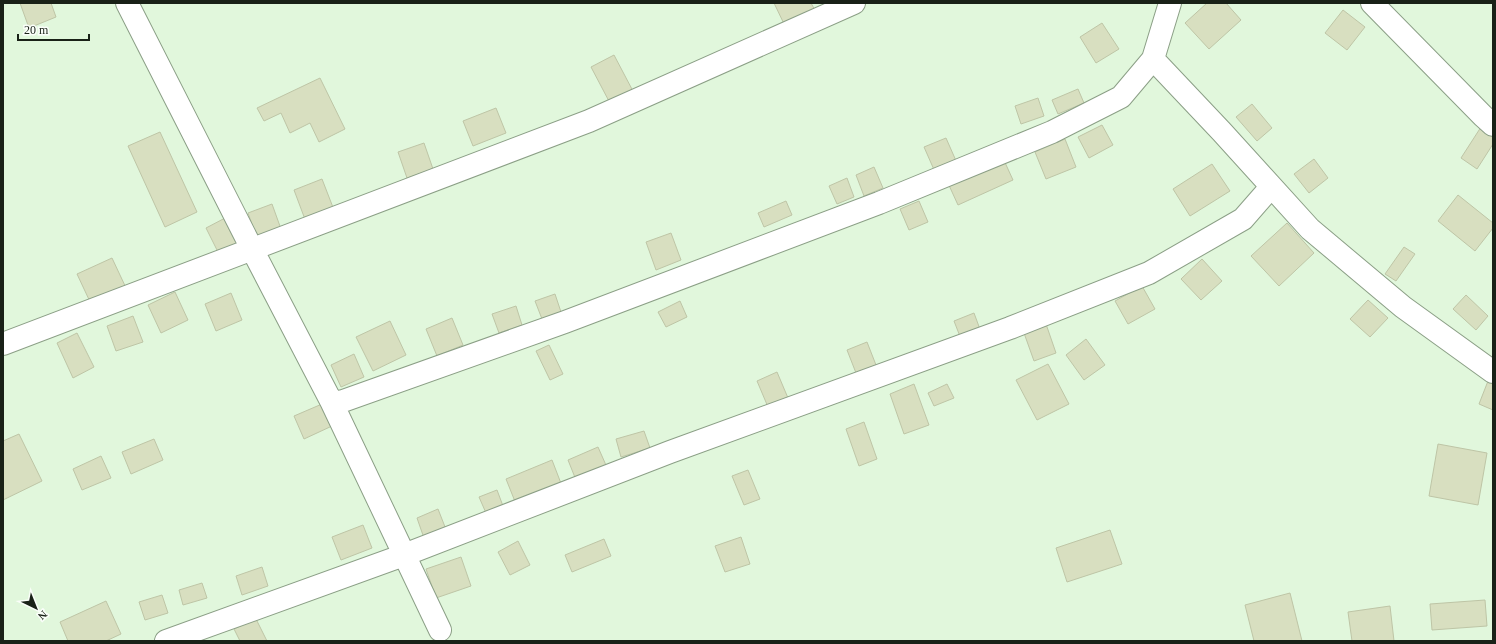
<svg xmlns="http://www.w3.org/2000/svg" width="1496" height="644" font-family="'Times New Roman',serif">
<style>
.building{fill:#d8dfc0;stroke:#bec5a6}
.lines{fill:none;stroke-linecap:round;stroke-linejoin:round}
.minor-casing{stroke:#8b9f86;stroke-width:24}
.minor{stroke:#fff;stroke-width:22}
</style>
<rect width="100%" height="100%" fill="#e1f7dc"/>
<path class="building" d="M20 3H51L56 17 29 28Z
M774 3H811L816 12 786 28Z
M1207 3H1226L1241 20 1209 49 1185 23Z
M1343 10 1365 27 1347 50 1325 33Z
M1102 23 1119 49 1096 63 1080 37Z
M614 55 634 93 611 105 591 67Z
M320 78 345 129 319 142 310 123 290 133 281 113 264 121 257 108Z
M1078 89 1084 103 1058 114 1052 100Z
M1038 98 1044 116 1021 124 1015 106Z
M1252 104 1272 128 1257 141 1236 117Z
M496 108 506 133 473 146 463 121Z
M1102 125 1113 145 1089 158 1078 137Z
M1481 127 1493 134V144L1477 169 1461 158Z
M160 132 197 212 165 227 128 146Z
M946 138 957 163 935 172 924 147Z
M1065 139 1076 167 1046 179 1035 152Z
M424 143 433 169 407 178 398 152Z
M1002 156 1013 180 958 205 947 181Z
M1314 159 1328 178 1309 193 1294 174Z
M1212 164 1230 191 1190 216 1173 189Z
M874 167 883 188 864 196 856 175Z
M847 178 854 197 837 204 829 186Z
M322 179 334 210 306 222 294 190Z
M1458 195 1493 223V228L1475 251 1438 221Z
M786 201 792 215 764 227 758 213Z
M919 201 928 222 909 230 900 209Z
M272 204 281 229 257 238 248 213Z
M227 217 241 247 220 256 206 228Z
M1287 223 1314 253 1279 286 1251 256Z
M671 233 681 260 656 270 646 242Z
M1404 247 1415 254 1396 281 1385 274Z
M112 258 127 290 92 306 77 274Z
M1202 259 1222 281 1201 300 1181 279Z
M1142 286 1155 309 1128 324 1115 301Z
M175 292 188 320 161 333 148 305Z
M231 293 242 320 216 331 205 304Z
M555 294 561 312 542 319 535 301Z
M1466 295 1488 316 1476 330 1453 309Z
M1368 300 1388 318 1370 337 1350 319Z
M680 301 687 317 666 327 658 312Z
M516 306 522 325 499 333 492 314Z
M974 313 981 332 961 339 954 321Z
M133 316 143 342 116 351 107 326Z
M452 318 463 345 437 356 426 329Z
M390 321 406 355 373 371 356 337Z
M1046 324 1056 353 1034 361 1024 333Z
M77 333 94 367 73 378 57 343Z
M1086 339 1105 365 1084 380 1066 355Z
M867 342 876 365 856 373 847 350Z
M549 345 563 374 550 380 536 351Z
M354 354 364 377 341 387 331 365Z
M1048 364 1069 404 1037 420 1016 380Z
M777 372 788 398 768 407 757 381Z
M1488 381 1493 382V410L1479 404Z
M914 384 929 425 904 434 890 394Z
M947 384 954 398 934 406 928 393Z
M322 404 332 426 304 439 294 416Z
M864 422 877 459 859 466 846 429Z
M644 431 650 448 621 457 616 439Z
M19 434 42 481 3 500V441Z
M154 439 163 460 131 474 122 452Z
M1438 444 1487 453 1478 505 1429 496Z
M598 447 609 472 578 485 568 460Z
M101 456 111 478 82 490 73 469Z
M552 460 562 486 516 504 506 479Z
M748 470 760 499 744 505 732 476Z
M497 490 503 506 486 513 479 497Z
M438 509 447 532 425 541 417 518Z
M363 525 372 548 341 560 332 537Z
M1110 530 1122 564 1067 582 1056 548Z
M741 537 750 564 725 572 715 546Z
M604 539 611 556 572 572 565 555Z
M518 541 530 565 510 575 498 552Z
M461 557 471 586 436 598 426 569Z
M262 567 268 586 242 595 236 576Z
M202 583 207 598 183 605 179 590Z
M1290 593 1302 641H1254L1245 605Z
M162 595 168 613 145 620 139 602Z
M1485 600 1487 626 1432 630 1430 604Z
M106 601 121 634 106 641H68L60 622Z
M1390 606 1394 641H1352L1348 612Z
M256 619 267 641H240L234 629Z"/>
<g class="lines">
<g class="minor-casing">
<path id="minor" d="M127 3 252 249 332 403 343 401 565 322 879 203 1052 132 1121 97 1153 59
M1170 3 1153 59 1222 132 1310 229 1403 307 1493 372
M1372 3 1483 116 1493 125
M3 344 589 121 854 3
M332 403 440 630
M166 641 404 555 670 452 1010 328 1149 273 1243 219 1271 187"/>
</g>
<use href="#minor" class="minor"/>
</g>
<rect width="1496" height="644" fill="none" stroke="#192117" stroke-width="8"/>
<g transform="translate(36 608) rotate(137)" stroke="#fafef9" stroke-width="3" paint-order="stroke">
<path d="M0-3L7 15L0 10L-7 15Z" fill="#192117"/>
<text y="-6" font-size="11" font-weight="bold" text-anchor="middle" fill="#192117">N</text>
</g>
<path d="M18 34v6h71v-6" fill="none" stroke="#192117" stroke-width="2"/>
<text x="24" y="34" font-size="12" fill="#192117" stroke="#fafef9" stroke-width="3" paint-order="stroke">20 m</text>
</svg>
